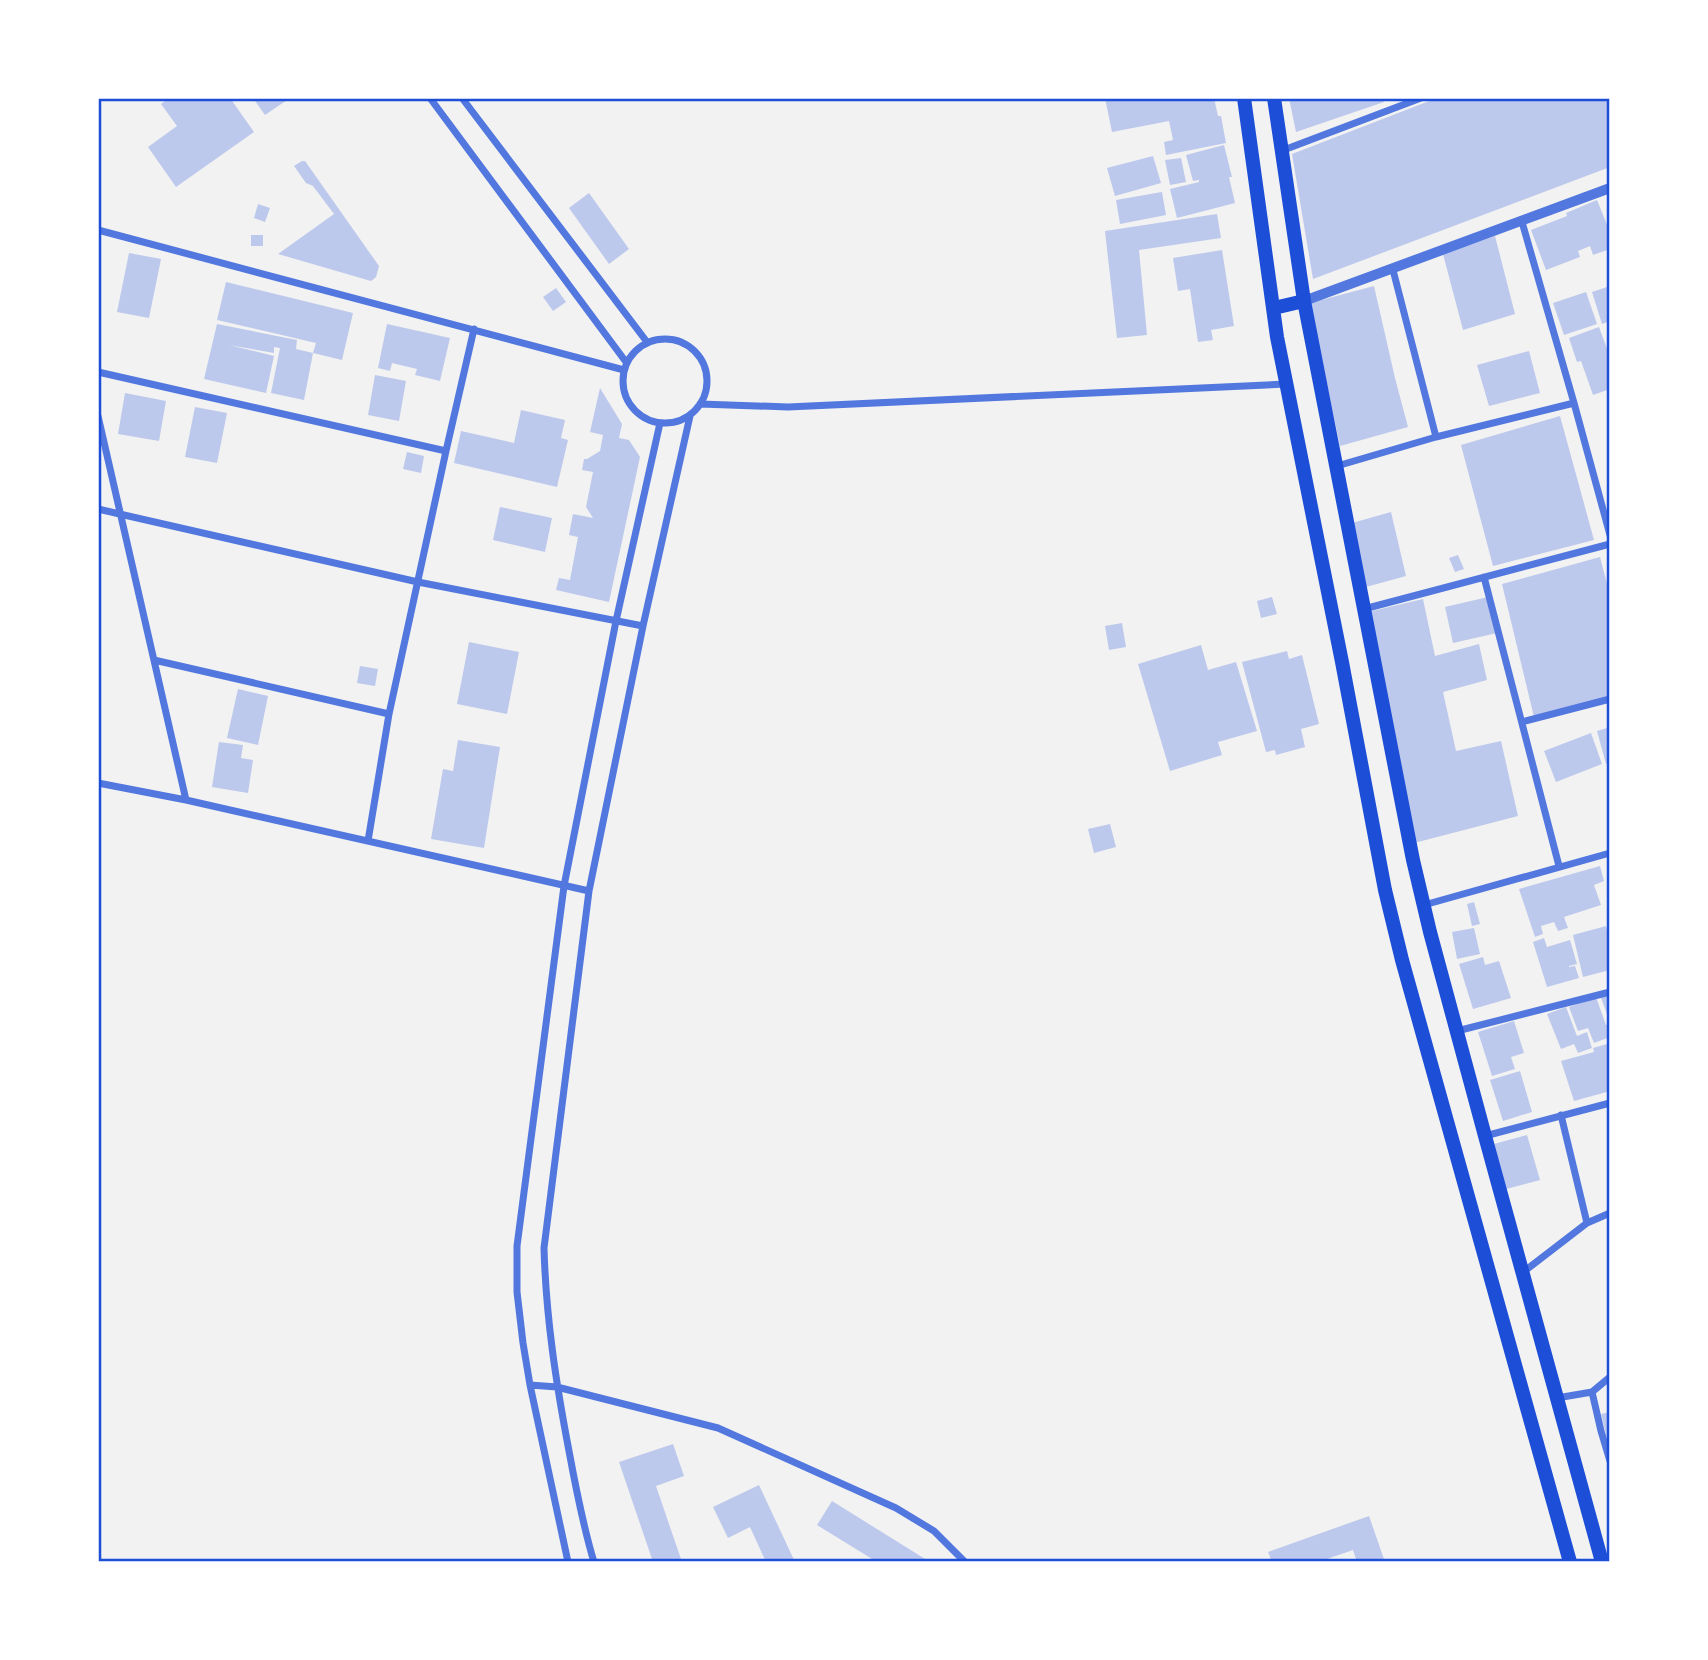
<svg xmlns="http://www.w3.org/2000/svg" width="1708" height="1660" font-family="Quicksand,sans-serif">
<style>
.building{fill:#bdc9ec}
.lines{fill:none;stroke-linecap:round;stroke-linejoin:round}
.minor{stroke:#5277de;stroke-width:7}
.tertiary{stroke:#5277de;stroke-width:10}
.primary{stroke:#1d4ed8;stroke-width:14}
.neatline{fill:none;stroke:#1d4ed8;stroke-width:2.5}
</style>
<rect width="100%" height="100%" fill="#f2f2f2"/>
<path class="building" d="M169 98H230L254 132 176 187 148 147 177 126 161 104Z
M253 98H290L265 115Z
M1105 98H1214L1218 116H1221L1226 143 1166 155 1164 142 1173 140 1169 121 1112 132Z
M1289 98H1383L1384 102 1296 132Z
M1437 98H1610V167L1313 279 1292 154Z
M1224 145 1232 177H1229L1235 203 1177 218 1170 189 1199 182V180L1193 181 1186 155Z
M1153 156 1161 183 1115 196 1107 168Z
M1181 158 1186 182 1170 185 1165 160Z
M302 161H305L379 266 376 277 371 281 278 254 334 214 313 186 306 183 294 166Z
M1162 192 1166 215 1120 224 1116 200Z
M589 193 629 249 609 264 569 208Z
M1597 200 1610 232V249L1593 255 1590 246 1578 251 1580 257 1546 270 1531 230 1567 216 1566 213Z
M258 204 270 208 265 222 254 218Z
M1217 214 1221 238 1139 250 1147 335 1117 338 1105 231Z
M251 235H263V246H251Z
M1495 236 1515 314 1463 330 1443 254Z
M1222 250 1234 326 1211 330 1213 340 1198 342 1190 289 1178 291 1173 258Z
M129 253 161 259 149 318 117 312Z
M226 282 353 313 342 360 313 353 316 343 217 320Z
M1374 286 1395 378 1408 427 1340 446 1310 303Z
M1610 286V321L1602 324 1592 292Z
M556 288 566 302 553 311 543 297Z
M1586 292 1597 324 1564 335 1553 303Z
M217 324 297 340 296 349 313 353 304 400 271 393 280 348 274 347V353L229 345 274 356 266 393 204 379Z
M387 324 450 338 440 381 415 375 417 369 392 363 390 371 378 368Z
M1599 327 1610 357V389L1593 395 1581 361 1577 362 1569 338Z
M1529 351 1540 393 1489 406 1477 365Z
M375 375 406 381 399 421 368 415Z
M600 388 622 424 619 438 629 440 640 457 609 602 556 590 559 578 570 580 578 537 569 535 573 514 593 518 586 507 593 472 582 470 584 459H587L600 451 603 435 590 432Z
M125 393 166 401 159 441 118 434Z
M195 407 227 413 217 463 185 457Z
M521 410 565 420 561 438 568 440 557 487 454 463 461 431 514 443Z
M1560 416 1594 540 1493 566 1461 445Z
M407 452 424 456 421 473 403 469Z
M500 507 552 518 545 552 493 540Z
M1391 512 1406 576 1366 587 1352 523Z
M1458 555 1464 569 1455 572 1449 558Z
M1600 557 1610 595V696L1534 717 1502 584Z
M1272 597 1277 614 1261 618 1257 601Z
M1488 597 1497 633 1453 643 1445 607Z
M1423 599 1435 656 1479 644 1487 680 1443 692 1456 751 1501 741 1518 816 1414 843 1368 612Z
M1122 623 1126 647 1109 650 1105 626Z
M469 642 519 652 507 714 457 704Z
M1201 645 1208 670 1236 662 1257 731 1218 742 1222 755 1170 771 1138 664Z
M1287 651 1289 659 1302 655 1319 724 1301 729 1305 747 1276 755 1275 750 1266 752 1242 662Z
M360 666 378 669 375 686 357 683Z
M238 689 268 696 258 745 227 738Z
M1610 727V763L1606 764 1597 731Z
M1591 733 1602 764 1556 782 1544 751Z
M458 740 500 747 484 848 431 839 443 769 453 771Z
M219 742 243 745 241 758 253 760 248 793 212 787Z
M1110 824 1116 847 1094 853 1088 829Z
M1600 866 1604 881 1594 885 1601 905 1564 917 1568 928 1558 931 1554 922 1541 926 1543 934 1535 937 1519 889Z
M1474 902 1480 924 1472 926 1467 904Z
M1606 926 1610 942V970L1583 977 1573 935Z
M1474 928 1480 954 1457 959 1452 932Z
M1544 938 1547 947 1570 940 1577 964 1569 966V967L1575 966 1579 978 1547 987 1533 942Z
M1483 957 1485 965 1499 961 1511 998 1473 1009 1459 964Z
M1610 994V1022L1601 998Z
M1596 997 1606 1025 1610 1024V1037L1594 1043 1588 1028 1578 1031 1569 1007Z
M1566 1007 1577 1036 1587 1032 1592 1048 1578 1053 1574 1044 1561 1049 1547 1014Z
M1514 1021 1524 1053 1511 1057 1515 1069 1492 1076 1478 1032Z
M1607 1044 1610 1053V1091L1574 1101 1561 1061 1594 1052 1593 1048Z
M1520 1071 1532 1112 1503 1121 1490 1080Z
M1527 1135 1540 1180 1506 1189 1494 1144Z
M1610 1412V1445L1609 1446 1601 1414Z
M673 1444 684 1476 656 1486 682 1562H653L619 1462Z
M759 1485 795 1562H766L750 1527 728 1538 713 1507Z
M832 1501 930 1562H877L817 1525Z
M1369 1516 1385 1562H1357L1353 1550 1318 1562H1272L1268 1552Z"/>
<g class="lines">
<path class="minor" d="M430 98 626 362
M462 98 647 342
M1281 151 1421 98
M1522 222 1574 403 1610 535
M98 230 624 370
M1393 270 1436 437
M623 381a42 42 0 1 1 84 0a42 42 0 1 1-84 0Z
M98 372 446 451
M700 404 788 407 1286 384
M98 416 186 800
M1337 466 1436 437 1574 403
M98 509 418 582 643 626
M1484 577 1559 866
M1364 609 1610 544
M154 660 389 714
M1522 722 1610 699
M98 783 186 800 589 891
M368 841 389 714 446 451 474 329
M1424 905 1610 853
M1457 1031 1610 992
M1561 1115 1587 1223
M1485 1136 1610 1103
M1522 1273 1587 1223 1610 1213
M530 1385 557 1387 718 1428 896 1508 934 1531 965 1562
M1592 1392 1610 1377
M1557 1398 1592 1392 1601 1431 1610 1461
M568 1562 530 1385 523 1343 517 1292V1246L564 886 616 621 660 423
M594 1562C583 1526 576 1489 569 1451 556 1383 546 1318 544 1248L589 891 643 626 690 416"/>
<path class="tertiary" d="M1304 301 1610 188"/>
<path class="primary" d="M1244 98 1277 337 1342 662 1385 890 1402 960 1570 1562
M1274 98 1304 301 1413 860 1430 932 1485 1136 1602 1562
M1274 308 1304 301"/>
</g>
<rect width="1708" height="1660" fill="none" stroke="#ffffff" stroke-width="200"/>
<rect x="100" y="100" width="1508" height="1460" class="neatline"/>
</svg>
